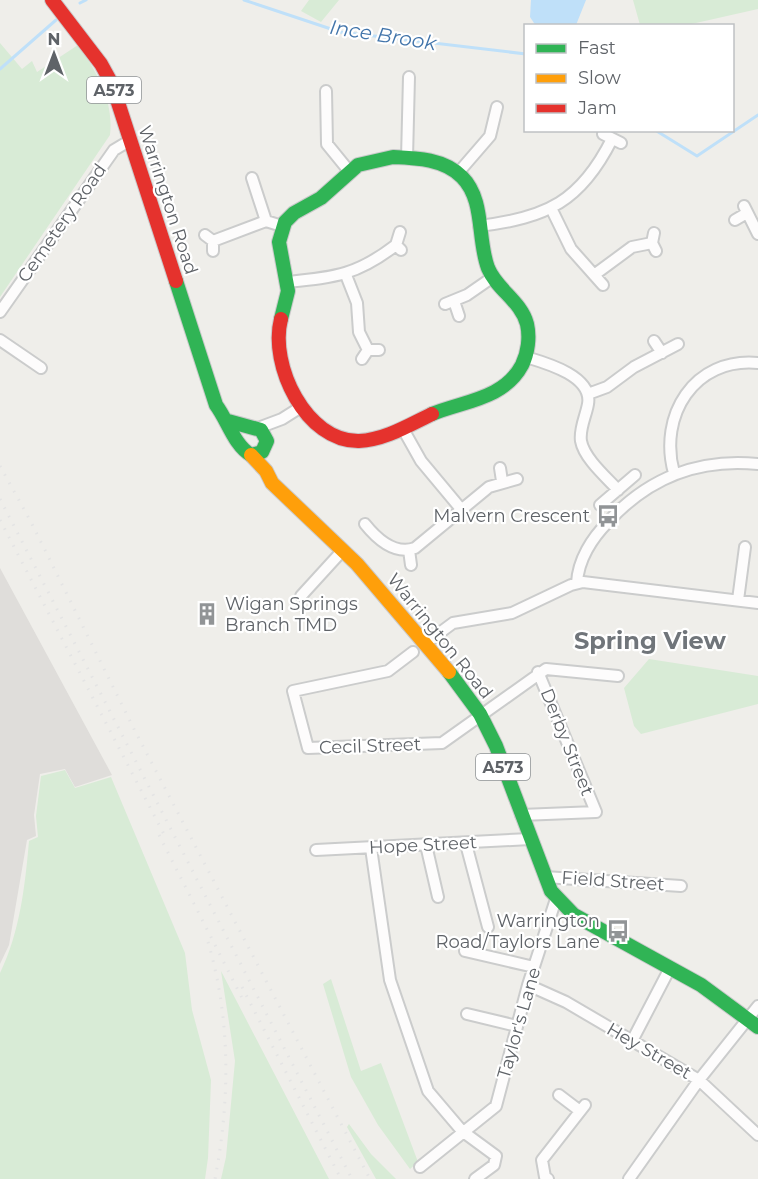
<svg xmlns="http://www.w3.org/2000/svg" width="758" height="1179" font-family="Montserrat,sans-serif">
<style>
.industrial{fill:#dfddda}
.green{fill:#d8ebd6}
.water{fill:#bfe0f9}
.lines{fill:none;stroke-linecap:round;stroke-linejoin:round}
.stream{stroke:#bfe0f9;stroke-width:3}
.street-casing{stroke:#cbcccc;stroke-width:14}
.fast-casing{stroke:#cacacb;stroke-width:16}
.slow-casing{stroke:#cacacb;stroke-width:16}
.jam-casing{stroke:#cacacb;stroke-width:16}
.street{stroke:#fdfcfc;stroke-width:10}
.fast{stroke:#30b455;stroke-width:14}
.slow{stroke:#ff9f0a;stroke-width:14}
.jam{stroke:#e5322d;stroke-width:14}
.rail{stroke:#e4e4e4;stroke-width:3;stroke-dasharray:1.5 8;stroke-linecap:butt}
.labels{text-anchor:middle;dominant-baseline:central;stroke-width:4.5;stroke-linejoin:round;paint-order:stroke}
.shield{fill:#fff;stroke:#8f9295;stroke-width:1.5}
.shield-label{font-size:16px;font-weight:bold;fill:#5f6368}
.street-label{font-size:18px;fill:#5f6368;stroke:#fff}
.poi-label{font-size:18px;fill:#5f6368;stroke:#fff;text-anchor:end}
.water-label{font-size:20px;font-style:italic;fill:#4174aa;stroke:#fff}
.district-label{font-size:24px;font-weight:bold;fill:#70757a;stroke:#fff}
</style>
<rect width="100%" height="100%" fill="#efeeea"/>
<path class="industrial" d="M0 568 112 775 75 787 65 769 40 774 34 815 36 836 27 840 9 945 0 964Z"/>
<path class="green" d="M309 0H339L321 22 301 11Z
M633 0H758V9L687 25H640Z
M0 43 22 69 32 61 37 72 78 45C97 72 114 101 110 135L0 297Z
M649 659 758 676V704L641 734 634 726 624 688Z
M65 770 75 788 111 777 185 953 192 1010 211 1080 208 1158 205 1179H0V973C20 932 25 886 29 841L38 837 36 816 41 776Z
M221 971 329 1179H221L226 1157 235 1061Z
M331 979 361 1071 381 1063 418 1162 410 1169 378 1125 351 1077 323 984Z
M349 1124 371 1154 396 1179H376L347 1127Z"/>
<path class="water" d="M531 0H586L576 25 536 26 530 17Z"/>
<g class="lines">
<path class="stream" d="M244 0 340 32 526 54
M80 3 86 0
M0 69 56 20
M655 130 697 156 758 115"/>
<g class="street-casing">
<path id="street" d="M326 91 327 144 349 171
M603 134 621 143
M407 158 409 77
M458 173 490 136 497 107
M252 178 266 221 282 226
M744 206 758 234
M551 208 571 249 603 285
M735 220 747 213
M479 226C547 218 581 201 612 139
M400 232 396 245 401 250
M654 233 652 243 656 251
M205 235 213 241V251
M213 241 266 221
M346 275 357 303 359 332 368 350
M594 275 632 247 652 243
M288 282C336 277 357 275 396 245
M454 301 459 316
M445 304 467 295 493 277
M0 312 114 150 129 141
M0 340 41 368
M654 341 662 353
M526 357C546 363 593 376 588 404 586 416 579 429 581 441 584 458 606 477 618 490
M362 359 368 350H379
M588 394 607 387 634 367 678 344
M258 428 282 419 301 407
M403 429 421 461 461 509
M500 468 502 481
M674 473C658 416 694 357 758 363
M600 505 635 475
M365 524C377 539 395 555 415 548L489 487 517 479
M409 550 411 565
M577 583C578 560 592 538 608 522 648 478 699 458 758 464
M301 596 343 550
M738 600 745 547
M426 643 453 623 512 613 571 585 583 582 758 603
M413 652 388 671 293 691 308 748 442 743 546 669 618 676
M521 815 596 812 538 672
M466 844 488 927
M426 845 438 897
M371 848 390 980 428 1091 462 1131 496 1156 494 1165 475 1179
M316 850 530 839
M545 877 681 886
M465 951 534 967
M528 985 566 1002 699 1080 758 1135
M467 1014 517 1026
M632 1041 670 968
M559 1095 580 1111
M420 1167 496 1106 528 985 556 899
M548 1179 545 1177 542 1160 585 1105
M629 1179 699 1080 758 1006"/>
</g>
<g class="fast-casing">
<path id="fast" d="M393 157C417 158 444 159 462 177 485 200 477 239 488 268 497 290 521 301 527 324 530 337 528 353 522 365 504 399 464 401 432 414
M176 281 216 405C228 421 234 445 251 455L262 452 267 441 261 430 228 421
M281 319 288 291 279 242 285 222 294 213 321 198 358 165 393 157
M449 672 480 714 496 746 551 891 574 915 701 985 758 1027"/>
</g>
<g class="slow-casing">
<path id="slow" d="M251 455 266 471 272 483 357 564 449 672"/>
</g>
<g class="jam-casing">
<path id="jam" d="M52 0 101 64 112 84 176 281
M281 319C269 365 306 442 359 441 385 440 409 425 432 414"/>
</g>
<use href="#street" class="street"/>
<use href="#fast" class="fast"/>
<use href="#slow" class="slow"/>
<use href="#jam" class="jam"/>
<path class="rail" d="M0 466 31 522 135 731 370 1179
M0 499 352 1179
M0 520 167 840
M159 835 242 998
M208 942C231 1020 230 1100 215 1179
M242 987 341 1179"/>
</g>
<defs>
<g id="bus-bare" transform="scale(1.8)"><path d="M-5-6H5V4H4V6H2V4H-2V6H-4V4H-5ZM-3.5-4V0h7V-4ZM-3.5 1.2v1.5H-2V1.2ZM2 1.2v1.5H3.5V1.2Z" fill="#919496" stroke="#fff" stroke-width="2.5" paint-order="stroke"/></g>
<g id="building-bare" transform="scale(1.8)"><path d="M-4-6H4V6H1V3H-1V6H-4ZM-2.5-4.3h1.7v1.8h-1.7ZM.8-4.3h1.7v1.8H.8ZM-2.5-1h1.7V.8h-1.7ZM.8-1h1.7V.8H.8Z" fill="#919496" stroke="#fff" stroke-width="2.5" paint-order="stroke"/></g>
</defs>
<g fill-rule="evenodd">
<use href="#bus-bare" x="608" y="516"/>
<use href="#building-bare" x="207" y="614"/>
<use href="#bus-bare" x="618" y="931"/>
</g>
<g class="labels">
<g class="shield">
<rect x="87" y="77" width="54" height="26" rx="4.5"/>
<rect x="476" y="754" width="54" height="26" rx="4.5"/>
</g>
<g class="shield-label">
<text x="114" y="90">A573</text>
<text x="503" y="767">A573</text>
</g>
<g class="street-label">
<text transform="translate(168 200) rotate(72)">Warrington Road</text>
<text transform="translate(62 223) rotate(-55)">Cemetery Road</text>
<text transform="translate(440 636) rotate(51)">Warrington Road</text>
<text transform="translate(567 742) rotate(68)">Derby Street</text>
<text transform="translate(370 746) rotate(-2)">Cecil Street</text>
<text transform="translate(423 845) rotate(-3)">Hope Street</text>
<text transform="translate(613 881) rotate(4)">Field Street</text>
<text transform="translate(519 1023) rotate(-74)">Taylor's Lane</text>
<text transform="translate(649 1051) rotate(30)">Hey Street</text>
</g>
<g class="poi-label">
<text x="590" y="516">Malvern Crescent</text>
<text x="225" y="604" text-anchor="start">Wigan Springs<tspan x="225" dy="21">Branch TMD</tspan></text>
<text x="600" y="921">Warrington<tspan x="600" dy="21">Road/Taylors Lane</tspan></text>
</g>
<g class="water-label">
<text transform="translate(383 35) rotate(9)">Ince Brook</text>
</g>
<g class="district-label">
<text x="650" y="640">Spring View</text>
</g>
</g>
<rect x="524" y="24" width="210" height="108" fill="#ffffff" stroke="#bfc1c3" stroke-width="1.5"/>
<rect x="536" y="44" width="30" height="9" fill="#30b455" stroke="#bfc1c3" stroke-width="1.5"/>
<text x="578" y="54" font-size="18" fill="#5f6368">Fast</text>
<rect x="536" y="74" width="30" height="9" fill="#ff9f0a" stroke="#bfc1c3" stroke-width="1.5"/>
<text x="578" y="84" font-size="18" fill="#5f6368">Slow</text>
<rect x="536" y="104" width="30" height="9" fill="#e5322d" stroke="#bfc1c3" stroke-width="1.5"/>
<text x="578" y="114" font-size="18" fill="#5f6368">Jam</text>
<g transform="translate(54 54)" stroke="#ffffff" stroke-width="4.5" paint-order="stroke">
<path d="M0-4.5L10 22L0 15L-10 22Z" fill="#5f6368"/>
<text y="-9" font-size="16" font-weight="bold" text-anchor="middle" fill="#5f6368">N</text>
</g>
</svg>
